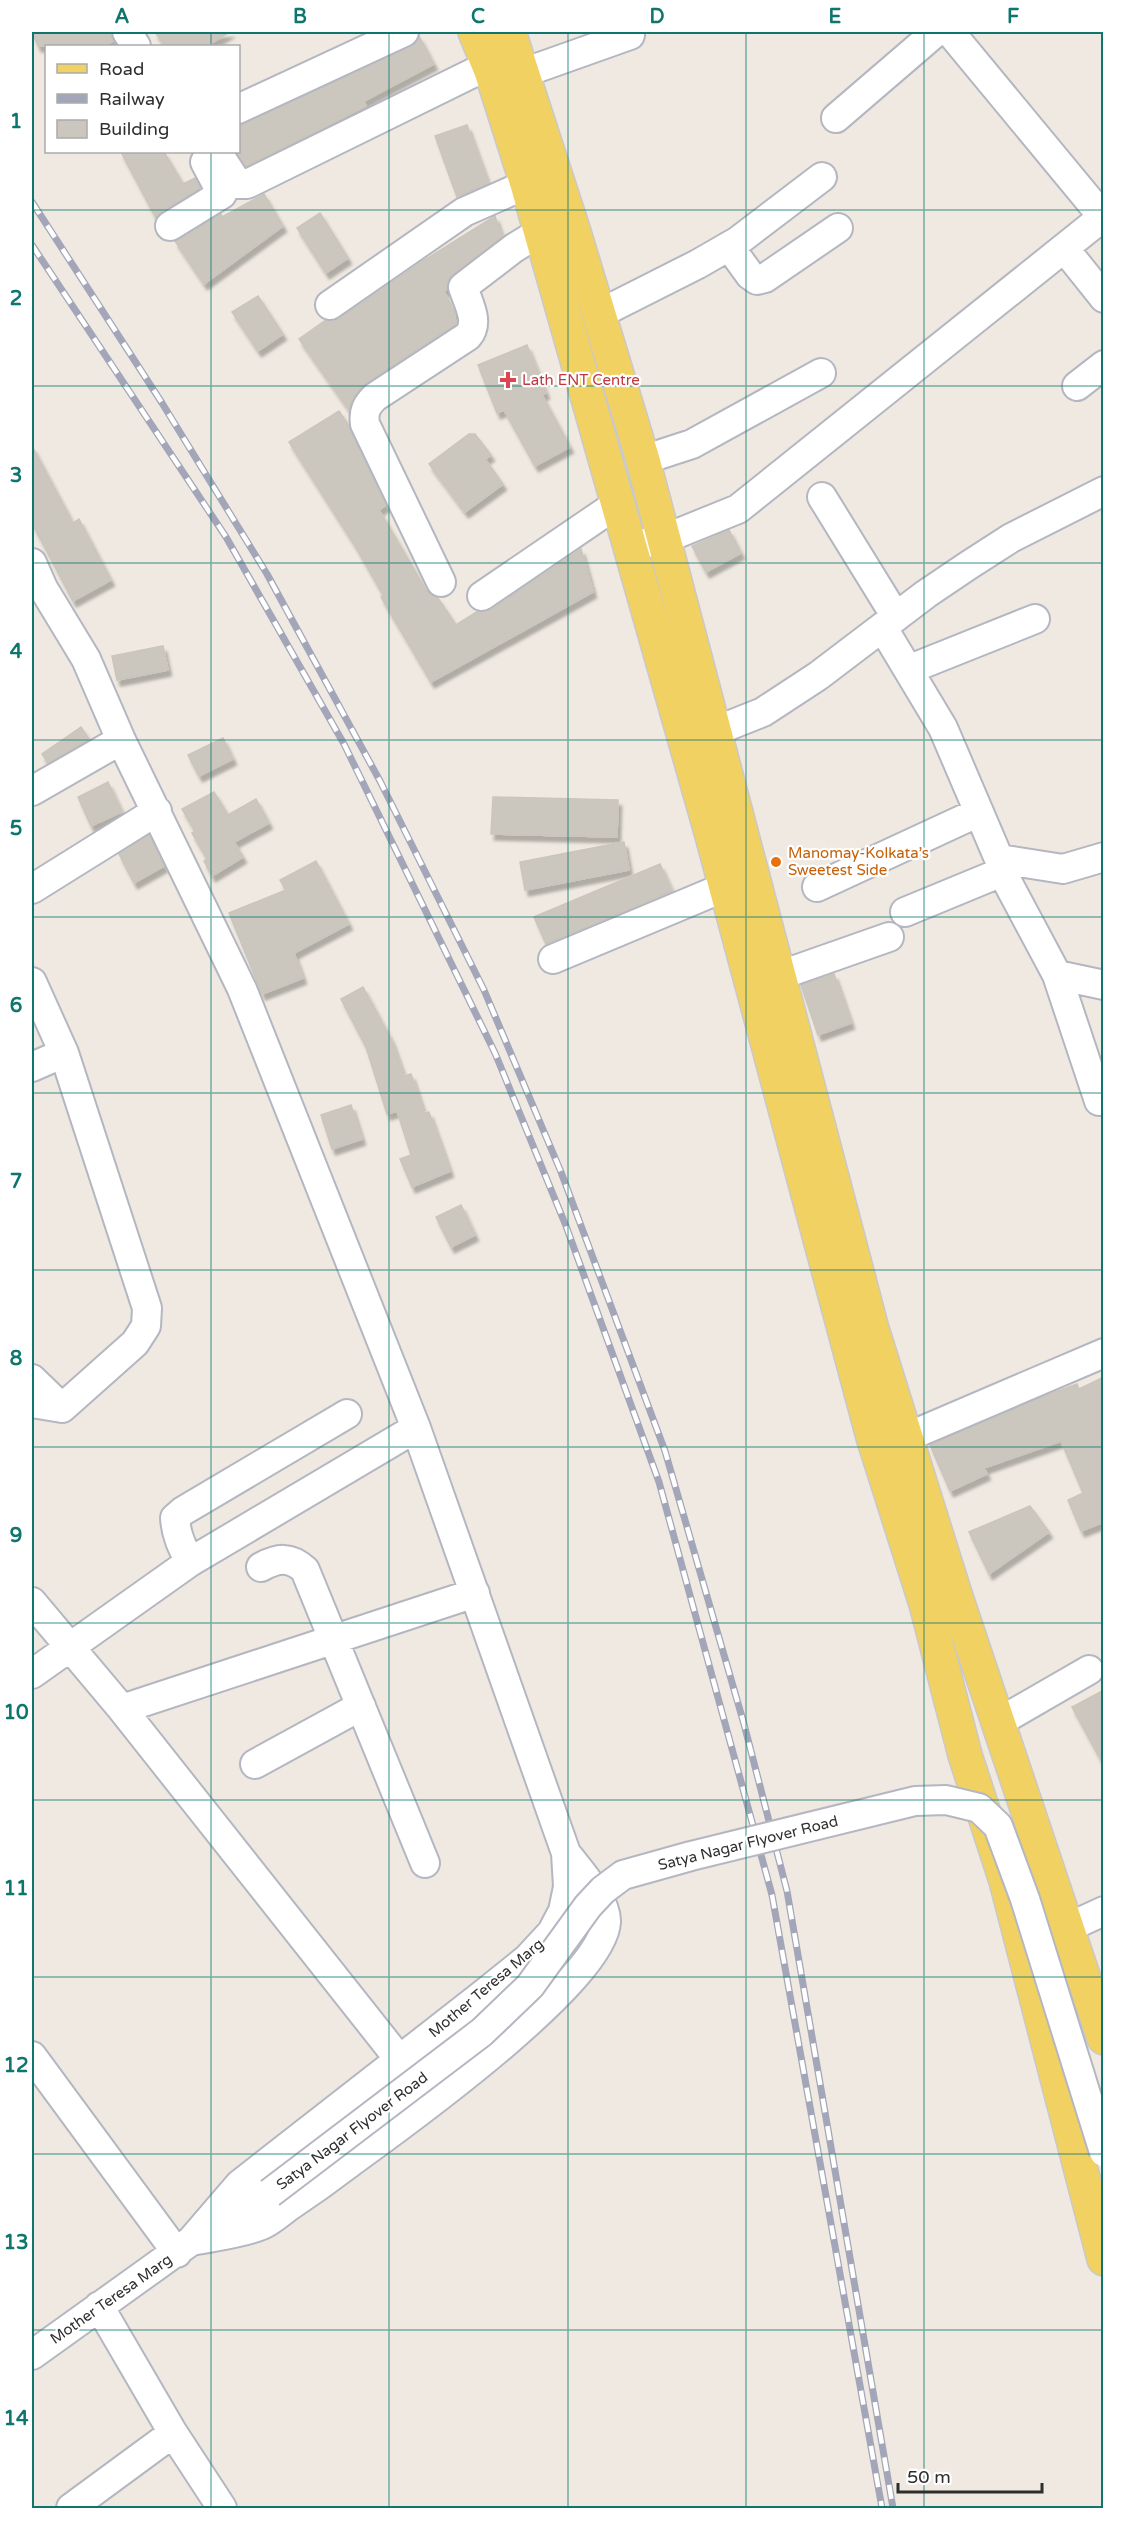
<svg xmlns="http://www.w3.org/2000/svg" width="1135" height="2540" font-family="'Varela Round',sans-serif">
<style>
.building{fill:#cbc7bf;stroke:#cbc5ba;stroke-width:1.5;filter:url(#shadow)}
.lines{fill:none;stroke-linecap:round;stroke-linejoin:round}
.minor-casing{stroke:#b4b7c1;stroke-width:32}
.major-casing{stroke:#c9c9c9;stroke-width:36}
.minor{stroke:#fff;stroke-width:28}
.major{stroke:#f2d163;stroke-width:33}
.rail-casing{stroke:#a3a6b8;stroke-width:7}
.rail{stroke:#fff;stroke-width:4.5;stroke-dasharray:14;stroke-linecap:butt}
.minor-bridge-casing{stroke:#b4b7c1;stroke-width:32;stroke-linecap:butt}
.minor-bridge{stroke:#fff;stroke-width:28}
.grid{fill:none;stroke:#0f766e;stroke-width:1.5;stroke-opacity:0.55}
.health-dot{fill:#e0444e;stroke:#fff;stroke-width:2}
.food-dot{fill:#e8710a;stroke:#fff;stroke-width:2}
.labels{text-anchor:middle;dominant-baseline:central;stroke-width:4.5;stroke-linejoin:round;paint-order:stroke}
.health-label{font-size:15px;fill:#be3a42;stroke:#fff;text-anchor:start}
.food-label{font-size:15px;fill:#c56008;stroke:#fff;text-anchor:start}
.street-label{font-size:15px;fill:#2e2e2e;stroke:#fff}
.neatline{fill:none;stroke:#0f766e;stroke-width:2}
.grid-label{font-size:20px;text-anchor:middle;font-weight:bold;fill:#0f766e}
</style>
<defs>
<filter id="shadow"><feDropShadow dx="3.5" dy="6" stdDeviation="1.5" flood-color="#0004"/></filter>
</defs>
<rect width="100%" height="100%" fill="#efe9e1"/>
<path class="building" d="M32 32H111L113 41 103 46H38Z
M155 32H230L206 46H165Z
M419 36 434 64 364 101 366 106 246 166 236 152H238V126L411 47Z
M467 125 488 183 457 197 435 136Z
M121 152H164L183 184 195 178 200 188 161 212 156 218Z
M264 194 283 226 204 284 175 241 221 214 222 217Z
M320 213 348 258 326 273 297 228Z
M495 216 502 237 453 274 447 282V289L444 291 454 311 456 324 366 383 354 396 349 410 299 339 326 320 339 319 423 261Z
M258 296 283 334 258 351 232 312Z
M527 345 546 393 542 395 570 447 535 466 504 410 497 413 478 365Z
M339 411 349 426 386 505 379 510 426 590 431 595 438 598 456 625 478 611 491 610 581 549 593 592 431 682 381 597 383 595 354 544 289 442Z
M469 434H475L491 455 485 459 503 484 465 512 429 464Z
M32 446 73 523 79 519 111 580 73 601 32 523Z
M729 530 741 553 706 572 692 546Z
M163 646 168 670 117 680 112 656Z
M81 727 89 739 48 763 42 754Z
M223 738 233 759 199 776 188 755Z
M108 782 122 812 91 826 78 797Z
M214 792 228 815 256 799 269 823 234 842 243 857 212 876 204 861 207 859 192 833 195 831 182 809Z
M493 797 618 800 617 837 491 834Z
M149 835 164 866 134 883 119 854Z
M624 842 629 870 525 890 520 862Z
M316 861 349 924 294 953 303 978 262 994 229 913 286 890 280 880Z
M660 864 672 891 546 944 534 917Z
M834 974 851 1023 818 1035 801 985Z
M363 987 391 1039 404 1076 411 1074 424 1113 429 1112 450 1171 412 1187 400 1159 411 1155 397 1111 387 1114 366 1047 341 999Z
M351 1105 362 1139 332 1149 321 1115Z
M461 1205 475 1235 451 1247 436 1217Z
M1104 1377V1522L1081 1531 1068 1500 1083 1493 1061 1441 984 1468 987 1474 950 1491 930 1445 1042 1397 1077 1384 1079 1389Z
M1030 1506 1049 1532 989 1574 969 1532Z
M1104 1690V1766L1072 1707Z"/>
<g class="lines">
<g class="minor-casing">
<path id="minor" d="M127 32 136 46
M950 32 1103 217
M523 73 630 35
M238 109 404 32
M836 118 936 32
M217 152 238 184H247L489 65
M170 226 222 194 205 162
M729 246 750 275 757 280 765 278 838 228
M1064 248 1104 298
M330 305 464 212 527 184
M599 314 698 264 738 241 822 177
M1077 386 1104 365
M643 460 692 444 821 373
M822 497 896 617
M642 544 664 539 738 509 1104 216
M32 563 43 588 86 659 121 740 242 989 416 1428 566 1853 568 1887 563 1911 552 1932 527 1959 481 1996 240 2184 191 2241
M441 582 365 424C363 411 367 405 375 397L468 336C480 322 468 303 463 287L514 248 540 232
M482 596 617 504
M883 628 943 728 999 859 1063 869 1104 857
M910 669 1035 619
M713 732 763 712 818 676 926 594 969 565 1011 538 1104 491
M32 791 121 740
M999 859 1002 872 1057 975 1099 1101 1104 1100
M817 887 979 812
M32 889 157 811
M905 912 1002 872
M553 959 725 887
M1057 975 1104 985
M778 976 889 937
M32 982 64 1053 147 1308 146 1326 135 1343 62 1408 32 1403
M32 1067 64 1053
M32 1379 62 1408
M905 1438 1104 1353
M190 1562C182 1547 176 1535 175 1518L183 1511 347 1414
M261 1567C278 1558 290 1556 305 1570L425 1863
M32 1602 122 1709 399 2059
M32 1674 190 1562 416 1428
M122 1709 475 1593
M999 1722 1089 1670
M255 1764 361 1706
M1067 1928 1104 1911
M32 2056 177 2253
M191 2241C211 2237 244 2233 262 2225 271 2221 280 2213 288 2207 309 2193 330 2178 351 2162 402 2125 603 1981 606 1922 607 1900 579 1870 566 1853
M99 2306 173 2433 222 2508
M32 2355 191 2241 270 2193
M71 2508 173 2433"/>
</g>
<g class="major-casing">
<path id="major" d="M475 32 491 71 527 184 711 832 873 1437 926 1604 965 1755 1006 1881 1104 2259
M509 32 574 232 643 460 872 1329 955 1594 1104 2038"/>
</g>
<use href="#minor" class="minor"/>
<use href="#major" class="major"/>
<g class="rail-casing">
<path id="rail" d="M32 202 162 403 267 574 380 781 484 990 561 1172 665 1451 744 1724 787 1891 893 2508
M32 245 226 537 344 744 495 1053 566 1226 659 1482 772 1895 882 2508"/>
</g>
<use href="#rail" class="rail"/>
<g class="minor-bridge-casing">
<path id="minor-bridge" d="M270 2193 482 2032 530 1986 588 1906 603 1890 623 1875 691 1856 915 1801 946 1800 979 1808 998 1826 1025 1899 1104 2152"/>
</g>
<use href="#minor-bridge" class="minor-bridge"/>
</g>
<path class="grid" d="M211 32V46M389 32V2508M568 32V2508M746 32V2508M924 32V2508M211 152V2508M32 210H1104M32 386H1104M32 563H1104M32 740H1104M32 917H1104M32 1093H1104M32 1270H1104M32 1447H1104M32 1623H1104M32 1800H1104M32 1977H1104M32 2154H1104M32 2330H1104"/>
<path class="health-dot" d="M505 371h6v6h6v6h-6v6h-6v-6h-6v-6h6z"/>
<circle class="food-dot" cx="776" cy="862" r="6"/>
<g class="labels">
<g class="health-label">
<text x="522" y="380">Lath ENT Centre</text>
</g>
<g class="food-label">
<text x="788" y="853">Manomay-Kolkata’s<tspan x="788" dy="17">Sweetest Side</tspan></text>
</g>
<g class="street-label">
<text transform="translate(748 1843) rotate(-14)">Satya Nagar Flyover Road</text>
<text transform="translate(486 1988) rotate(-40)">Mother Teresa Marg</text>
<text transform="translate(352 2131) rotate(-37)">Satya Nagar Flyover Road</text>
<text transform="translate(111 2299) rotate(-35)">Mother Teresa Marg</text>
</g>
</g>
<rect width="1135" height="2540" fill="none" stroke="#ffffff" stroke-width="66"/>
<rect x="45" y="45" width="195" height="108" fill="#ffffff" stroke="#ababab" stroke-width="1.5"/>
<rect x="57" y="64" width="30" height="9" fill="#f2d163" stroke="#ababab" stroke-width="1.5"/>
<text x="99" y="75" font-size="18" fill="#2e2e2e">Road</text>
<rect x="57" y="94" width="30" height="9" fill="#a3a6b8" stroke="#ababab" stroke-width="1.5"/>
<text x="99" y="105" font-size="18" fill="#2e2e2e">Railway</text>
<rect x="57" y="120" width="30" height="18" fill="#cbc7bf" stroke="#ababab" stroke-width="1.5"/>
<text x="99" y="135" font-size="18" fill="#2e2e2e">Building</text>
<path d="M898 2483v9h144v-9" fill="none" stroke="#2e2e2e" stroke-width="3"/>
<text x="907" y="2483" font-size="18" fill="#2e2e2e" stroke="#ffffff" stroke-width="4.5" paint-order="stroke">50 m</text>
<rect x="33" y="33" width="1069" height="2474" class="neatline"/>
<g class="grid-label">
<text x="122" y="23">A</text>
<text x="300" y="23">B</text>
<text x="478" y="23">C</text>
<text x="657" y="23">D</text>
<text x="835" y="23">E</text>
<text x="1013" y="23">F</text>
<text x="16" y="128">1</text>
<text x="16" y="305">2</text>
<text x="16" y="482">3</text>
<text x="16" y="658">4</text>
<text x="16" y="835">5</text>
<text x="16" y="1012">6</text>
<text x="16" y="1188">7</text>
<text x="16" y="1365">8</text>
<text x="16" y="1542">9</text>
<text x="16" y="1719">10</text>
<text x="16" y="1895">11</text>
<text x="16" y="2072">12</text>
<text x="16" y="2249">13</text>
<text x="16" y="2425">14</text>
</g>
</svg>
